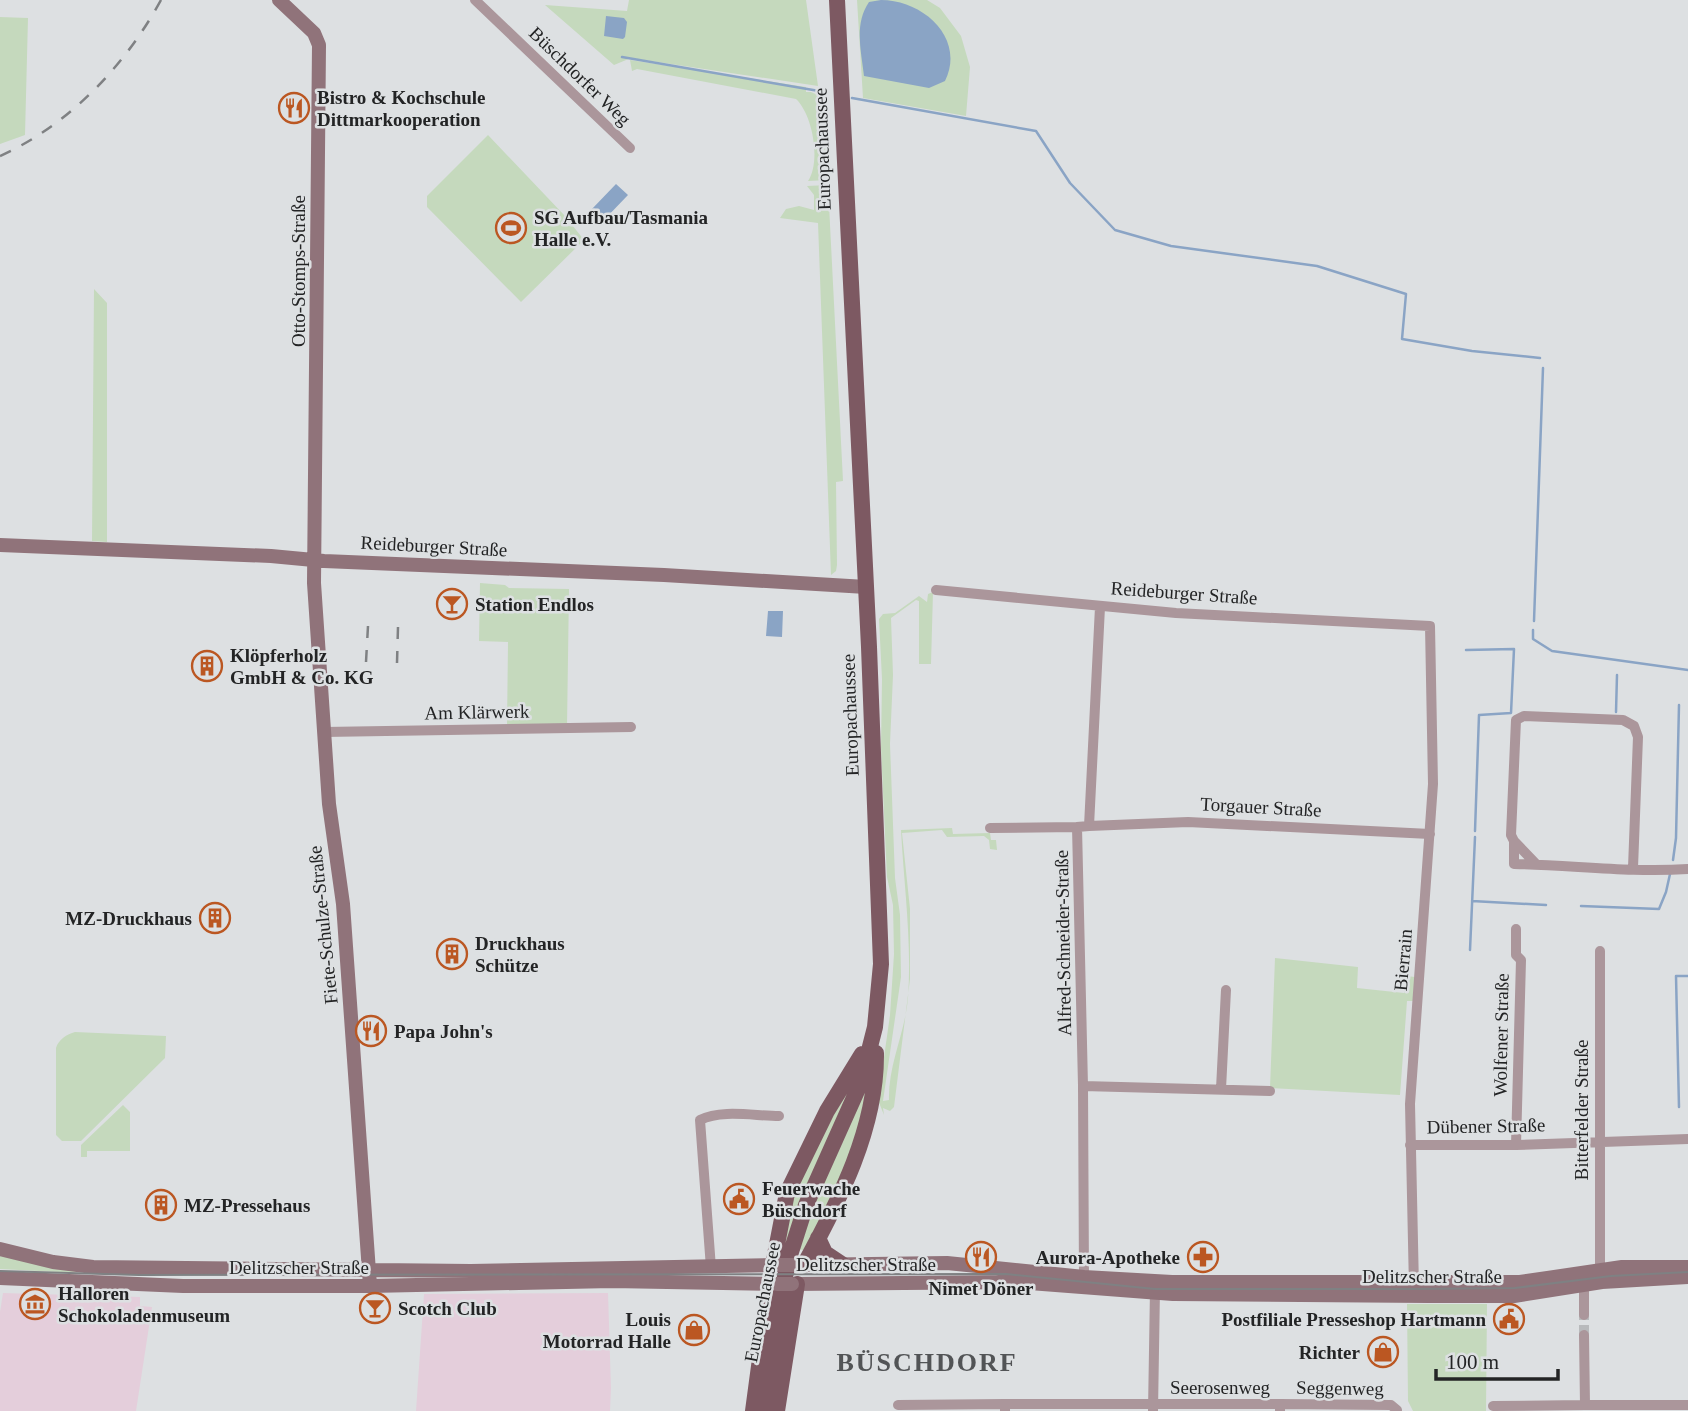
<svg xmlns="http://www.w3.org/2000/svg" width="1688" height="1411" font-family="'Times New Roman',serif">
<style>
.industrial{fill:#e4cedb}
.green{fill:#c5d9bd}
.water{fill:#8aa4c5}
.lines{fill:none;stroke-linecap:round;stroke-linejoin:round}
.stream{stroke:#8aa4c5;stroke-width:2.5}
.street-tunnel{stroke:#b8babc;stroke-width:10;stroke-dasharray:10 5;stroke-linecap:butt}
.street{stroke:#ab969b;stroke-width:10}
.secondary{stroke:#90737a;stroke-width:14}
.primary{stroke:#7d5962;stroke-width:16}
.tram{stroke:#7f8183;stroke-width:2}
.rail{stroke:#7f8183;stroke-width:2.5;stroke-dasharray:12 12;stroke-linecap:butt}
.secondary-bridge{stroke:#90737a;stroke-width:14}
.labels{text-anchor:middle;dominant-baseline:central;stroke-width:5;stroke-linejoin:round;paint-order:stroke}
.street-label{font-size:19px;fill:#232425;stroke:#dde0e2}
.poi-label{font-size:19px;font-weight:bold;fill:#232425;stroke:#dde0e2;text-anchor:start}
.district-label{font-size:26px;font-weight:bold;letter-spacing:2px;fill:#525456;stroke:#dde0e2}
</style>
<rect width="100%" height="100%" fill="#dde0e2"/>
<path class="industrial" d="M3 1293 140 1297V1306L152 1307 136 1411H0V1312Z
M608 1293 611 1388 610 1411H416L424 1294Z"/>
<path class="green" d="M629 0H806L818 86 631 58 614 65 545 5 627 11Z
M857 0H927L940 8 961 36 970 67 966 116 863 98Z
M0 17 28 18 25 135 0 144Z
M630 60 806 87V92H811L820 96 821 90 824 91 828 180 808 181C821 162 813 115 796 99L637 69 632 71Z
M488 135 565 216 584 240 521 302 427 207V196Z
M828 185 843 481 836 482 837 565 836 571 831 575 818 223 780 218 786 209 799 206 814 210V195L807 186Z
M94 289 107 303V542L92 541Z
M480 583 505 585 509 588 569 589 567 726H507L508 642 479 641Z
M933 592 931 664H919V601L916 600 891 618 893 675 890 744 895 878 900 915 901 977 883 1101 889 1100C888 1065 905 1033 908 998 912 942 904 886 901 830L952 828 953 834 990 833 991 840H996L997 850 990 849 989 840 984 836 947 837 942 830 902 833 910 909V979L894 1107 890 1111 883 1108 884 1115 878 1100 890 1015 894 954 893 905 887 877 881 748 882 679 879 619 883 614 895 613 919 596 927 602 928 594Z
M1275 958 1358 967 1357 988 1404 993 1406 976 1415 977 1413 1001H1407L1400 1095 1270 1088Z
M75 1032 166 1036 165 1058 81 1141H62L56 1135V1048C58 1040 67 1034 75 1032Z
M872 1059 855 1147 808 1251 798 1249 816 1200 847 1132 846 1131Z
M861 1063 782 1257 791 1195Z
M123 1105 130 1112V1151H87V1157H81V1145Z
M0 1256 6 1257 175 1273 58 1272 0 1269Z
M1407 1304H1487L1486 1411H1413L1408 1401Z"/>
<path class="water" d="M881 0C923 0 966 38 945 81L929 88 864 76C861 50 854 24 869 2Z
M606 16 624 18 627 22 625 37 623 39 604 36Z
M616 184 628 195 603 221 591 210Z
M768 611H783L782 637 766 636Z"/>
<g class="lines">
<path class="stream" d="M622 57 819 91
M852 98 1036 131 1070 183 1115 230 1171 246 1317 266 1406 294 1402 339 1472 351 1540 358
M1534 621 1543 368
M1533 630V639L1552 651 1688 670
M1466 650 1514 649 1511 713 1479 715 1475 831
M1616 712 1617 675
M1673 860 1676 838 1679 705
M1472 901 1546 905
M1581 906 1659 909 1666 892 1670 874
M1470 950 1475 837
M1679 1107 1676 976H1688"/>
<path class="street-tunnel" d="M1584 1335V1315"/>
<path class="street" d="M475 0 630 148
M936 590 1176 613 1430 626 1433 784 1410 1104 1414 1288
M324 732 631 727
M1089 826 1188 822 1430 834
M990 828 1077 827
M1514 841 1536 864
M1633 868 1638 737 1634 726 1623 720 1524 716 1516 720 1511 835 1514 841V864C1572 865 1631 873 1688 869
M1600 951V1269
M1083 1086 1270 1091
M1221 1089 1226 990
M1410 1145H1516L1688 1139
M1516 1145 1521 960 1516 955V929
M711 1268 700 1120C722 1109 754 1116 779 1116
M1084 1281 1083 1086 1077 827 1089 826 1100 607
M1584 1315V1280
M1280 1404 1391 1405 1397 1410
M898 1405 1005 1404
M1585 1405H1688
M1493 1406 1585 1405 1584 1335
M1005 1411V1404H1280V1411
M1153 1411 1155 1289"/>
<path class="secondary" d="M279 0 314 33 319 45 314 583 329 804 343 904 370 1286
M0 545 271 556 324 561 664 575 866 587
M0 1249 53 1262 93 1267 471 1271 780 1265
M796 1265 947 1263 1084 1277 1172 1282H1520L1622 1267H1688
M0 1278 183 1286H370L612 1281 777 1284
M792 1284 1016 1282 1173 1294 1428 1296H1514L1602 1282 1688 1277"/>
<path class="primary" d="M818 1238 825 1253 843 1265
M773 1265 787 1193 827 1111 862 1054
M804 1265C839 1201 877 1128 876 1053
M753 1411 770 1284
M764 1411 781 1294 790 1255 806 1205 861 1082 875 1027 881 964 869 647 837 0
M777 1411 797 1284"/>
<path class="tram" d="M0 1271 139 1275 1006 1274 1155 1289H1414L1515 1288 1611 1276 1688 1272"/>
<path class="rail" d="M0 156C69 125 125 66 161 0
M366 662 368 626
M397 663 398 627"/>
<path class="secondary-bridge" d="M780 1265H795
M777 1284H792"/>
</g>
<defs>
<g id="restaurant-ring" transform="scale(1.575)"><circle r="9.5" fill="#dde0e2" stroke="#bb5722" stroke-width="1.5"/><path d="M-5-6h1v4h1v-4h1v4h1v-4h1v5L-1.5 .5V6h-2V.5L-5-1ZM5-6V6H3V1.5H1.5Q1.5-4 5-6Z" fill="#bb5722"/></g>
<g id="stadium-ring" transform="scale(1.575)"><circle r="9.5" fill="#dde0e2" stroke="#bb5722" stroke-width="1.5"/><path d="M0-5a6.5 5 0 1 0 0 10a6.5 5 0 1 0 0-10ZM-3.5-1.8h7v3.6h-7Z" fill="#bb5722"/></g>
<g id="bar-ring" transform="scale(1.575)"><circle r="9.5" fill="#dde0e2" stroke="#bb5722" stroke-width="1.5"/><path d="M-6-5H6L.8 .8V4.5H3.5V6h-7V4.5H-.8V.8Z" fill="#bb5722"/></g>
<g id="building-ring" transform="scale(1.575)"><circle r="9.5" fill="#dde0e2" stroke="#bb5722" stroke-width="1.5"/><path d="M-4-6H4V6H1V3H-1V6H-4ZM-2.5-4.3h1.7v1.8h-1.7ZM.8-4.3h1.7v1.8H.8ZM-2.5-1h1.7V.8h-1.7ZM.8-1h1.7V.8H.8Z" fill="#bb5722"/></g>
<g id="civic-ring" transform="scale(1.575)"><circle r="9.5" fill="#dde0e2" stroke="#bb5722" stroke-width="1.5"/><path d="M-.6-6.5H3V-4.5H.6V-3L4-1V1h2V6H-6V1h2V-1L-.6-3ZM-1.2 2.5V6h2.4V2.5Z" fill="#bb5722"/></g>
<g id="pharmacy-ring" transform="scale(1.575)"><circle r="9.5" fill="#dde0e2" stroke="#bb5722" stroke-width="1.5"/><path d="M-2-6h4v4h4v4h-4v4h-4v-4h-4v-4h4Z" fill="#bb5722"/></g>
<g id="museum-ring" transform="scale(1.575)"><circle r="9.5" fill="#dde0e2" stroke="#bb5722" stroke-width="1.5"/><path d="M0-6L6-3V-2H-6V-3ZM-5-1h2V3h-2ZM-1-1h2V3h-2ZM3-1h2V3H3ZM-6 4H6V6H-6Z" fill="#bb5722"/></g>
<g id="shop-ring" transform="scale(1.575)"><circle r="9.5" fill="#dde0e2" stroke="#bb5722" stroke-width="1.5"/><path d="M-5-2.5h2.3a2.7 3.5 0 0 1 5.4 0H5L5.5 6h-11ZM-1.5-2.5h3a1.5 2.3 0 0 0-3 0Z" fill="#bb5722"/></g>
</defs>
<g fill-rule="evenodd">
<use href="#restaurant-ring" x="294" y="108"/>
<use href="#stadium-ring" x="511" y="228"/>
<use href="#bar-ring" x="452" y="604"/>
<use href="#building-ring" x="207" y="666"/>
<use href="#building-ring" x="215" y="918"/>
<use href="#building-ring" x="452" y="954"/>
<use href="#restaurant-ring" x="371" y="1031"/>
<use href="#civic-ring" x="739" y="1199"/>
<use href="#building-ring" x="161" y="1205"/>
<use href="#restaurant-ring" x="981" y="1257"/>
<use href="#pharmacy-ring" x="1203" y="1257"/>
<use href="#museum-ring" x="35" y="1304"/>
<use href="#bar-ring" x="375" y="1308"/>
<use href="#civic-ring" x="1509" y="1319"/>
<use href="#shop-ring" x="694" y="1330"/>
<use href="#shop-ring" x="1383" y="1352"/>
</g>
<g class="labels">
<g class="street-label">
<text transform="translate(580 76) rotate(44)">Büschdorfer Weg</text>
<text transform="translate(822 149) rotate(-92)">Europachaussee</text>
<text transform="translate(298 271) rotate(-90)">Otto-Stomps-Straße</text>
<text transform="translate(434 546) rotate(3)">Reideburger Straße</text>
<text transform="translate(1184 593) rotate(4)">Reideburger Straße</text>
<text transform="translate(477 712) rotate(-1)">Am Klärwerk</text>
<text transform="translate(850 715) rotate(-92)">Europachaussee</text>
<text transform="translate(1261 807) rotate(3)">Torgauer Straße</text>
<text transform="translate(323 925) rotate(-96)">Fiete-Schulze-Straße</text>
<text transform="translate(1063 943) rotate(-91)">Alfred-Schneider-Straße</text>
<text transform="translate(1403 960) rotate(-85)">Bierrain</text>
<text transform="translate(1501 1035) rotate(-89)">Wolfener Straße</text>
<text transform="translate(1581 1110) rotate(-90)">Bitterfelder Straße</text>
<text transform="translate(1486 1126) rotate(-1)">Dübener Straße</text>
<text x="866" y="1264">Delitzscher Straße</text>
<text x="299" y="1267">Delitzscher Straße</text>
<text x="1432" y="1276">Delitzscher Straße</text>
<text transform="translate(762 1302) rotate(-79)">Europachaussee</text>
<text x="1220" y="1387">Seerosenweg</text>
<text transform="translate(1340 1388) rotate(1)">Seggenweg</text>
</g>
<g class="poi-label">
<text x="317" y="97">Bistro &amp; Kochschule<tspan x="317" dy="22">Dittmarkooperation</tspan></text>
<text x="534" y="217">SG Aufbau/Tasmania<tspan x="534" dy="22">Halle e.V.</tspan></text>
<text x="475" y="604">Station Endlos</text>
<text x="230" y="655">Klöpferholz<tspan x="230" dy="22">GmbH &amp; Co. KG</tspan></text>
<text x="192" y="918" text-anchor="end">MZ-Druckhaus</text>
<text x="475" y="943">Druckhaus<tspan x="475" dy="22">Schütze</tspan></text>
<text x="394" y="1031">Papa John's</text>
<text x="762" y="1188">Feuerwache<tspan x="762" dy="22">Büschdorf</tspan></text>
<text x="184" y="1205">MZ-Pressehaus</text>
<text x="1180" y="1257" text-anchor="end">Aurora-Apotheke</text>
<text x="981" y="1288" text-anchor="middle">Nimet Döner</text>
<text x="58" y="1293">Halloren<tspan x="58" dy="22">Schokoladenmuseum</tspan></text>
<text x="398" y="1308">Scotch Club</text>
<text x="671" y="1319" text-anchor="end">Louis<tspan x="671" dy="22">Motorrad Halle</tspan></text>
<text x="1486" y="1319" text-anchor="end">Postfiliale Presseshop Hartmann</text>
<text x="1360" y="1352" text-anchor="end">Richter</text>
</g>
<g class="district-label">
<text x="927" y="1362">BÜSCHDORF</text>
</g>
</g>
<path d="M1436 1369v10h122v-10" fill="none" stroke="#232425" stroke-width="3.5"/>
<text x="1446" y="1369" font-size="21" fill="#232425" stroke="#dde0e2" stroke-width="5" paint-order="stroke">100 m</text>
</svg>
